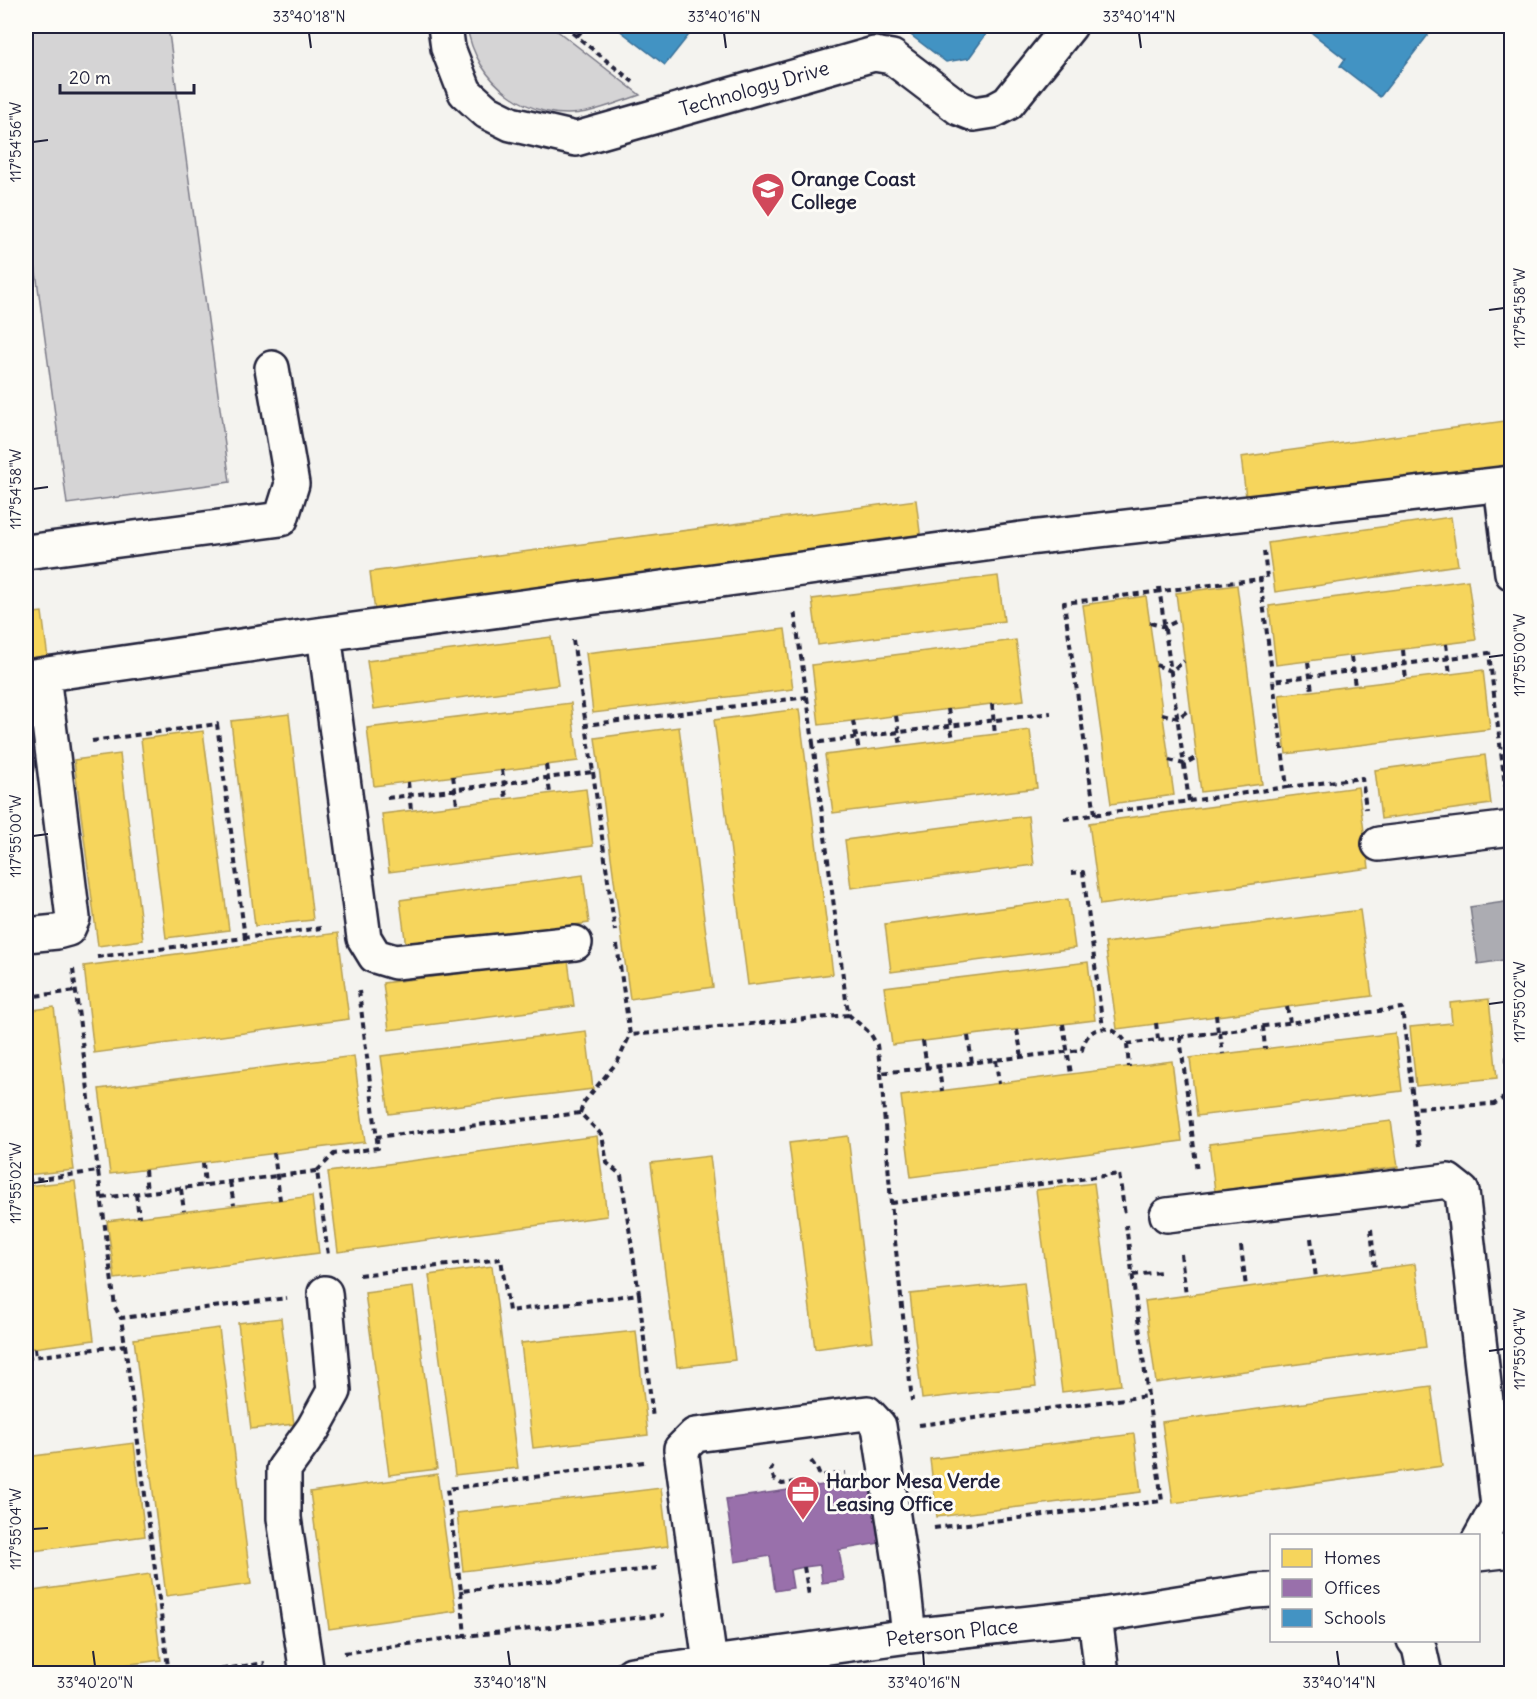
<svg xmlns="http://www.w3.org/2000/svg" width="1537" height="1699" font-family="Delius,sans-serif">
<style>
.green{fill:#d5d4d5;stroke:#7c7b88;stroke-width:1.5}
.water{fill:#acacb2;stroke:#757582;stroke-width:1.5}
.homes{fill:#f6d55c;stroke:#b69f52;stroke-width:1.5}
.offices{fill:#9970ab;stroke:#755989;stroke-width:1.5}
.schools{fill:#4393c3;stroke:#39719a;stroke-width:1.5}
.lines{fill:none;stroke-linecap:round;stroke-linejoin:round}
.minor-casing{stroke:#22223b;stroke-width:38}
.path{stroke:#22223b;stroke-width:4;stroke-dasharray:6 4.5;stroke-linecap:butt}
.minor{stroke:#fdfcf7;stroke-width:33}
.ticks{fill:none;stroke:#22223b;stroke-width:2}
.labels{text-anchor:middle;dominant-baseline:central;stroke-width:6;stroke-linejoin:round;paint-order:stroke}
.street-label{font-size:20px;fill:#22223b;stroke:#fdfcf7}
.poi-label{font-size:20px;font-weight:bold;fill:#22223b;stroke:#fdfcf7;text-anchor:start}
.neatline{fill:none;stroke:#22223b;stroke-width:2}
.ticks-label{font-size:15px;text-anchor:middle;fill:#22223b}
</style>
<rect width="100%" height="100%" fill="#f4f3ef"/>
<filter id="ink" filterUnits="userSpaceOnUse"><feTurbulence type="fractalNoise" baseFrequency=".0167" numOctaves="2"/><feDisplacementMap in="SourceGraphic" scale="12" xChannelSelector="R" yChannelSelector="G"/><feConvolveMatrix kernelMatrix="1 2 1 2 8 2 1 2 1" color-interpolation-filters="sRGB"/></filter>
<g filter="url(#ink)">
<path class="green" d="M26 26H168L230 482 67 504 26 197Z
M467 26H551L640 95C622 101 605 108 587 112 530 124 475 82 467 26Z"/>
<path class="water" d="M1511 901V959L1478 964 1470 907Z"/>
<path class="homes" d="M1512 420V469L1247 505 1241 457Z
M916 500 922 548 376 620 370 572Z
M1451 517 1458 565 1275 592 1268 543Z
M998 576 1004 621 818 645 812 599Z
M1468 580 1476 640 1276 665 1269 606Z
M1237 585 1262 784 1201 792 1176 593Z
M1146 596 1174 795 1111 804 1083 605Z
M42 612 48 659 26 662V614Z
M785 629 793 689 593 713 586 653Z
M551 637 558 685 374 709 367 661Z
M1016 640 1024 700 819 725 812 665Z
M1483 670 1490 729 1286 754 1279 695Z
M571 703 578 761 374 786 367 728Z
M799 709 833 974 748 985 714 720Z
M289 714 313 920 255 926 231 721Z
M679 727 713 987 630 999 595 738Z
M1030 730 1037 788 833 813 825 755Z
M203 731 229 930 166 938 141 739Z
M120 754 143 940 98 946 74 760Z
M1485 755 1491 804 1381 819 1375 770Z
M1358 787 1369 868 1100 905 1089 823Z
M586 789 593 846 389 872 382 814Z
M1028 816 1034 865 851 888 845 840Z
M583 875 589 923 406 947 400 900Z
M1068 899 1075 948 891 972 885 924Z
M1360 910 1372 996 1117 1029 1105 943Z
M338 933 349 1019 94 1053 84 966Z
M568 960 574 1006 389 1030 383 983Z
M1088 962 1095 1020 892 1045 884 987Z
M1489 999 1497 1078 1416 1086 1410 1027 1452 1023 1450 1003Z
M54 1007 74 1170 26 1175V1011Z
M586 1031 593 1089 389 1114 381 1056Z
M1395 1033 1402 1091 1197 1116 1190 1058Z
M354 1056 365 1142 110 1174 99 1089Z
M1172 1061 1182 1141 911 1177 901 1096Z
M1391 1121 1398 1167 1215 1191 1209 1144Z
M597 1136 607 1216 338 1252 328 1172Z
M848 1136 873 1341 815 1349 789 1143Z
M710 1156 735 1360 677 1367 651 1163Z
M75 1181 94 1340 26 1349V1186Z
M1094 1183 1121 1385 1062 1392 1036 1190Z
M312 1196 319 1253 115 1279 107 1221Z
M1415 1264 1426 1347 1156 1383 1145 1301Z
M492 1266 518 1468 455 1475 429 1275Z
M1024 1282 1036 1386 922 1399 910 1294Z
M413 1287 437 1469 389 1475 365 1293Z
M281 1318 294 1424 251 1429 238 1323Z
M219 1328 251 1584 166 1596 134 1339Z
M636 1331 648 1435 533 1448 521 1343Z
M1431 1386 1442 1466 1173 1503 1162 1422Z
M1134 1434 1141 1492 937 1517 930 1459Z
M134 1443 145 1536 26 1552V1457Z
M437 1474 456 1611 329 1629 310 1492Z
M661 1488 668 1546 463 1571 457 1513Z
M150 1574 161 1660 56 1674H26V1592Z"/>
<path class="offices" d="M871 1478 880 1543 839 1550 844 1580 822 1583 820 1565 804 1567 790 1570 793 1588 775 1591 770 1556 735 1562 726 1499Z"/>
<path class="schools" d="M614 26H696L665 65Z
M899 26H992L969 58 946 62Z
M1303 26H1435L1380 97 1340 66 1345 59Z"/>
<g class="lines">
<g class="minor-casing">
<path id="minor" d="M445 26 448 48 465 92 487 112 511 124 576 139 874 54 892 57 959 108 974 114 993 111 1008 103 1070 26
M1501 485 1512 573
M26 552 281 519 292 484 272 368
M324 634 364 938 375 956 395 962 575 943
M26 677 324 634 1029 538 1512 483
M1379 844 1512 828
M26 935 57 932 68 929 73 918 43 675
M1167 1215 1448 1181 1462 1192 1498 1506 1478 1542
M1478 1554 1512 1550
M1095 1616 1102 1674
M1414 1640 1419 1647 1425 1674
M710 1663 681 1449 695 1435 867 1413 879 1426 903 1581 909 1636
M307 1674 284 1518V1469L313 1429 334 1391 325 1293
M632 1674 909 1636 1095 1616 1254 1591 1272 1590"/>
</g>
<path class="path" d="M564 26 633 82
M577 36 586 26
M1264 551 1267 578 1260 579 1273 681
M1159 587 1189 801
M1150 623 1165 627 1179 620
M573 640 586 725
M1446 644 1450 674
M1403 650 1406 680
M1351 657 1355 686
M1308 662 1312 691
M1156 665 1171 671 1184 661
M807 697 813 743 1051 713
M992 704 995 735
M948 709 953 740
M1162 714 1178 718 1190 709
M896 716 901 746
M853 721 859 751
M92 741 217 724 245 938
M813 743 846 1000 849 1015 870 1033 877 1045 881 1073 1082 1050C1087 1023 1114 1022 1127 1044L1402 1008 1414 1108
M1169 760 1184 764 1197 757
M546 765 550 793
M502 770 506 798
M593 772 615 931
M453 776 457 804
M408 782 411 810
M1287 787 1362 778 1366 809
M387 798 593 772 586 725 807 697 794 610
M1095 814 1064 603 1260 579
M1064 819 1287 787 1273 681 1489 653 1505 785 1512 784
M1071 873 1083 872 1103 1028
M617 945 630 1035 849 1015
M97 957 321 928
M73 969 98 1171
M26 997 76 991
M1287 1007 1290 1022
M1216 1015 1218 1032
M1156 1023 1158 1039
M1063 1024 1071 1074
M1263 1026 1265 1049
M1017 1030 1022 1057
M1220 1032 1223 1054
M968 1036 972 1063
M1180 1037 1197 1172
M923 1041 927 1068
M1127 1044 1129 1067
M996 1060 999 1084
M939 1067 942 1091
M881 1073 891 1203 912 1401
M1507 1094V1055
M580 1113 584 1102 618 1061 630 1035
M1419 1146 1414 1108 1494 1104 1512 1093
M274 1153 280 1200
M203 1163 205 1186
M145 1170 147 1193
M317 1171 334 1154 378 1148 359 991
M26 1181 98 1171 115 1307 121 1318 287 1298
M230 1182 234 1205
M181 1189 184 1211
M136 1194 139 1217
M102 1198 317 1171 328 1255
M891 1203 1119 1174 1125 1215
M1371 1229 1375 1270
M1311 1238 1316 1278
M1241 1246 1246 1287
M1181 1254 1186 1295
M359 1275 501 1259 509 1311 639 1294 621 1175 607 1163 602 1135 580 1113 376 1137
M1133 1275 1161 1272
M639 1294 653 1419
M125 1345 169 1674
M35 1348 36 1357
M26 1358 125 1345 121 1318
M919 1425 1148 1396 1126 1225
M811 1461 817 1469 820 1476 845 1473
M644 1462 447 1489 461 1591 657 1568
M773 1466 771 1470 774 1479 782 1484 800 1481 794 1490
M934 1528 1162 1501 1148 1396
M804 1567 809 1595
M461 1591 465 1636 664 1615
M344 1653 465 1636
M120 1665 121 1674
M64 1672V1674
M190 1674 265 1663"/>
<use href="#minor" class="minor"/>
</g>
</g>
<path class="ticks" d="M309 33 311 48M724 33 726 48M1139 33 1141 48M33 142 48 140M1489 310 1504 308M33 489 48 487M1489 657 1504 655M33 836 48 834M1489 1004 1504 1002M33 1183 48 1181M1489 1351 1504 1349M33 1529 48 1528M93 1651 95 1666M508 1651 510 1666M923 1651 924 1666M1337 1651 1339 1666"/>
<defs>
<g id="university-pin" transform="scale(1.725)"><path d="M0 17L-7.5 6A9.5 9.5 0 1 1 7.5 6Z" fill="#d1495b" stroke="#fdfcf7"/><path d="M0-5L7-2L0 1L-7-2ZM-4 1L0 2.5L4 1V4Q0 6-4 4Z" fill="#fff"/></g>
<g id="office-pin" transform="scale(1.725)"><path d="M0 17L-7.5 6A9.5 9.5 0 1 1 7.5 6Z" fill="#d1495b" stroke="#fdfcf7"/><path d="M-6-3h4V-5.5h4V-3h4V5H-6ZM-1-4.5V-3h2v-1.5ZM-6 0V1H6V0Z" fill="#fff"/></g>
</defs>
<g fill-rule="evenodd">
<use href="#university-pin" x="768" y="189"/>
<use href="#office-pin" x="803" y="1492"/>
</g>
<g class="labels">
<g class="street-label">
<text transform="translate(754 88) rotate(-16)">Technology Drive</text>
<text transform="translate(952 1632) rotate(-6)">Peterson Place</text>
</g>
<g class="poi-label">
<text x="791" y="178">Orange Coast<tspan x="791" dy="23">College</tspan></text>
<text x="826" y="1480">Harbor Mesa Verde<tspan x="826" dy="23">Leasing Office</tspan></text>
</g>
</g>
<rect width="1537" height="1699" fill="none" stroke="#fdfcf7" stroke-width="66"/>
<rect x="1270" y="1534" width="210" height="108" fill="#fdfcf7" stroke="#a5a5ac" stroke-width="1.5"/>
<rect x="1282" y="1549" width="30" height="18" fill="#f6d55c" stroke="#a5a5ac" stroke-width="1.5"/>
<text x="1324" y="1564" font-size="18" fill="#22223b">Homes</text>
<rect x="1282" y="1579" width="30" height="18" fill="#9970ab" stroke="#a5a5ac" stroke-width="1.5"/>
<text x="1324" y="1594" font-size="18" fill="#22223b">Offices</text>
<rect x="1282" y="1609" width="30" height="18" fill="#4393c3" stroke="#a5a5ac" stroke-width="1.5"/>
<text x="1324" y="1624" font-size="18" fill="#22223b">Schools</text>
<path d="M60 84v9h134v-9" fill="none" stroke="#22223b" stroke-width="3"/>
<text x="69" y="84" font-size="18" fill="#22223b" stroke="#fdfcf7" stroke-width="4.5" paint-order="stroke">20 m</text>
<rect x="33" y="33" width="1471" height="1633" class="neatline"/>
<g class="ticks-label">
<text x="309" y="22">33°40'18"N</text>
<text x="724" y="22">33°40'16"N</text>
<text x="1139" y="22">33°40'14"N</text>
<text transform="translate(16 142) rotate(-90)" y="5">117°54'56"W</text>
<text transform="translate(1520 308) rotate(-90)" y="5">117°54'58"W</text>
<text transform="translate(16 489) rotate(-90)" y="5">117°54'58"W</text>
<text transform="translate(1520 655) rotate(-90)" y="5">117°55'00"W</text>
<text transform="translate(16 836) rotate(-90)" y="5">117°55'00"W</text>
<text transform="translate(1520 1002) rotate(-90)" y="5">117°55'02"W</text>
<text transform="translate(16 1183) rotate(-90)" y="5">117°55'02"W</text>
<text transform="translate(1520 1349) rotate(-90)" y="5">117°55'04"W</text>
<text transform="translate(16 1529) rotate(-90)" y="5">117°55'04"W</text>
<text x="95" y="1688">33°40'20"N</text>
<text x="510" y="1688">33°40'18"N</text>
<text x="924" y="1688">33°40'16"N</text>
<text x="1339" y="1688">33°40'14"N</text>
</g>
</svg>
